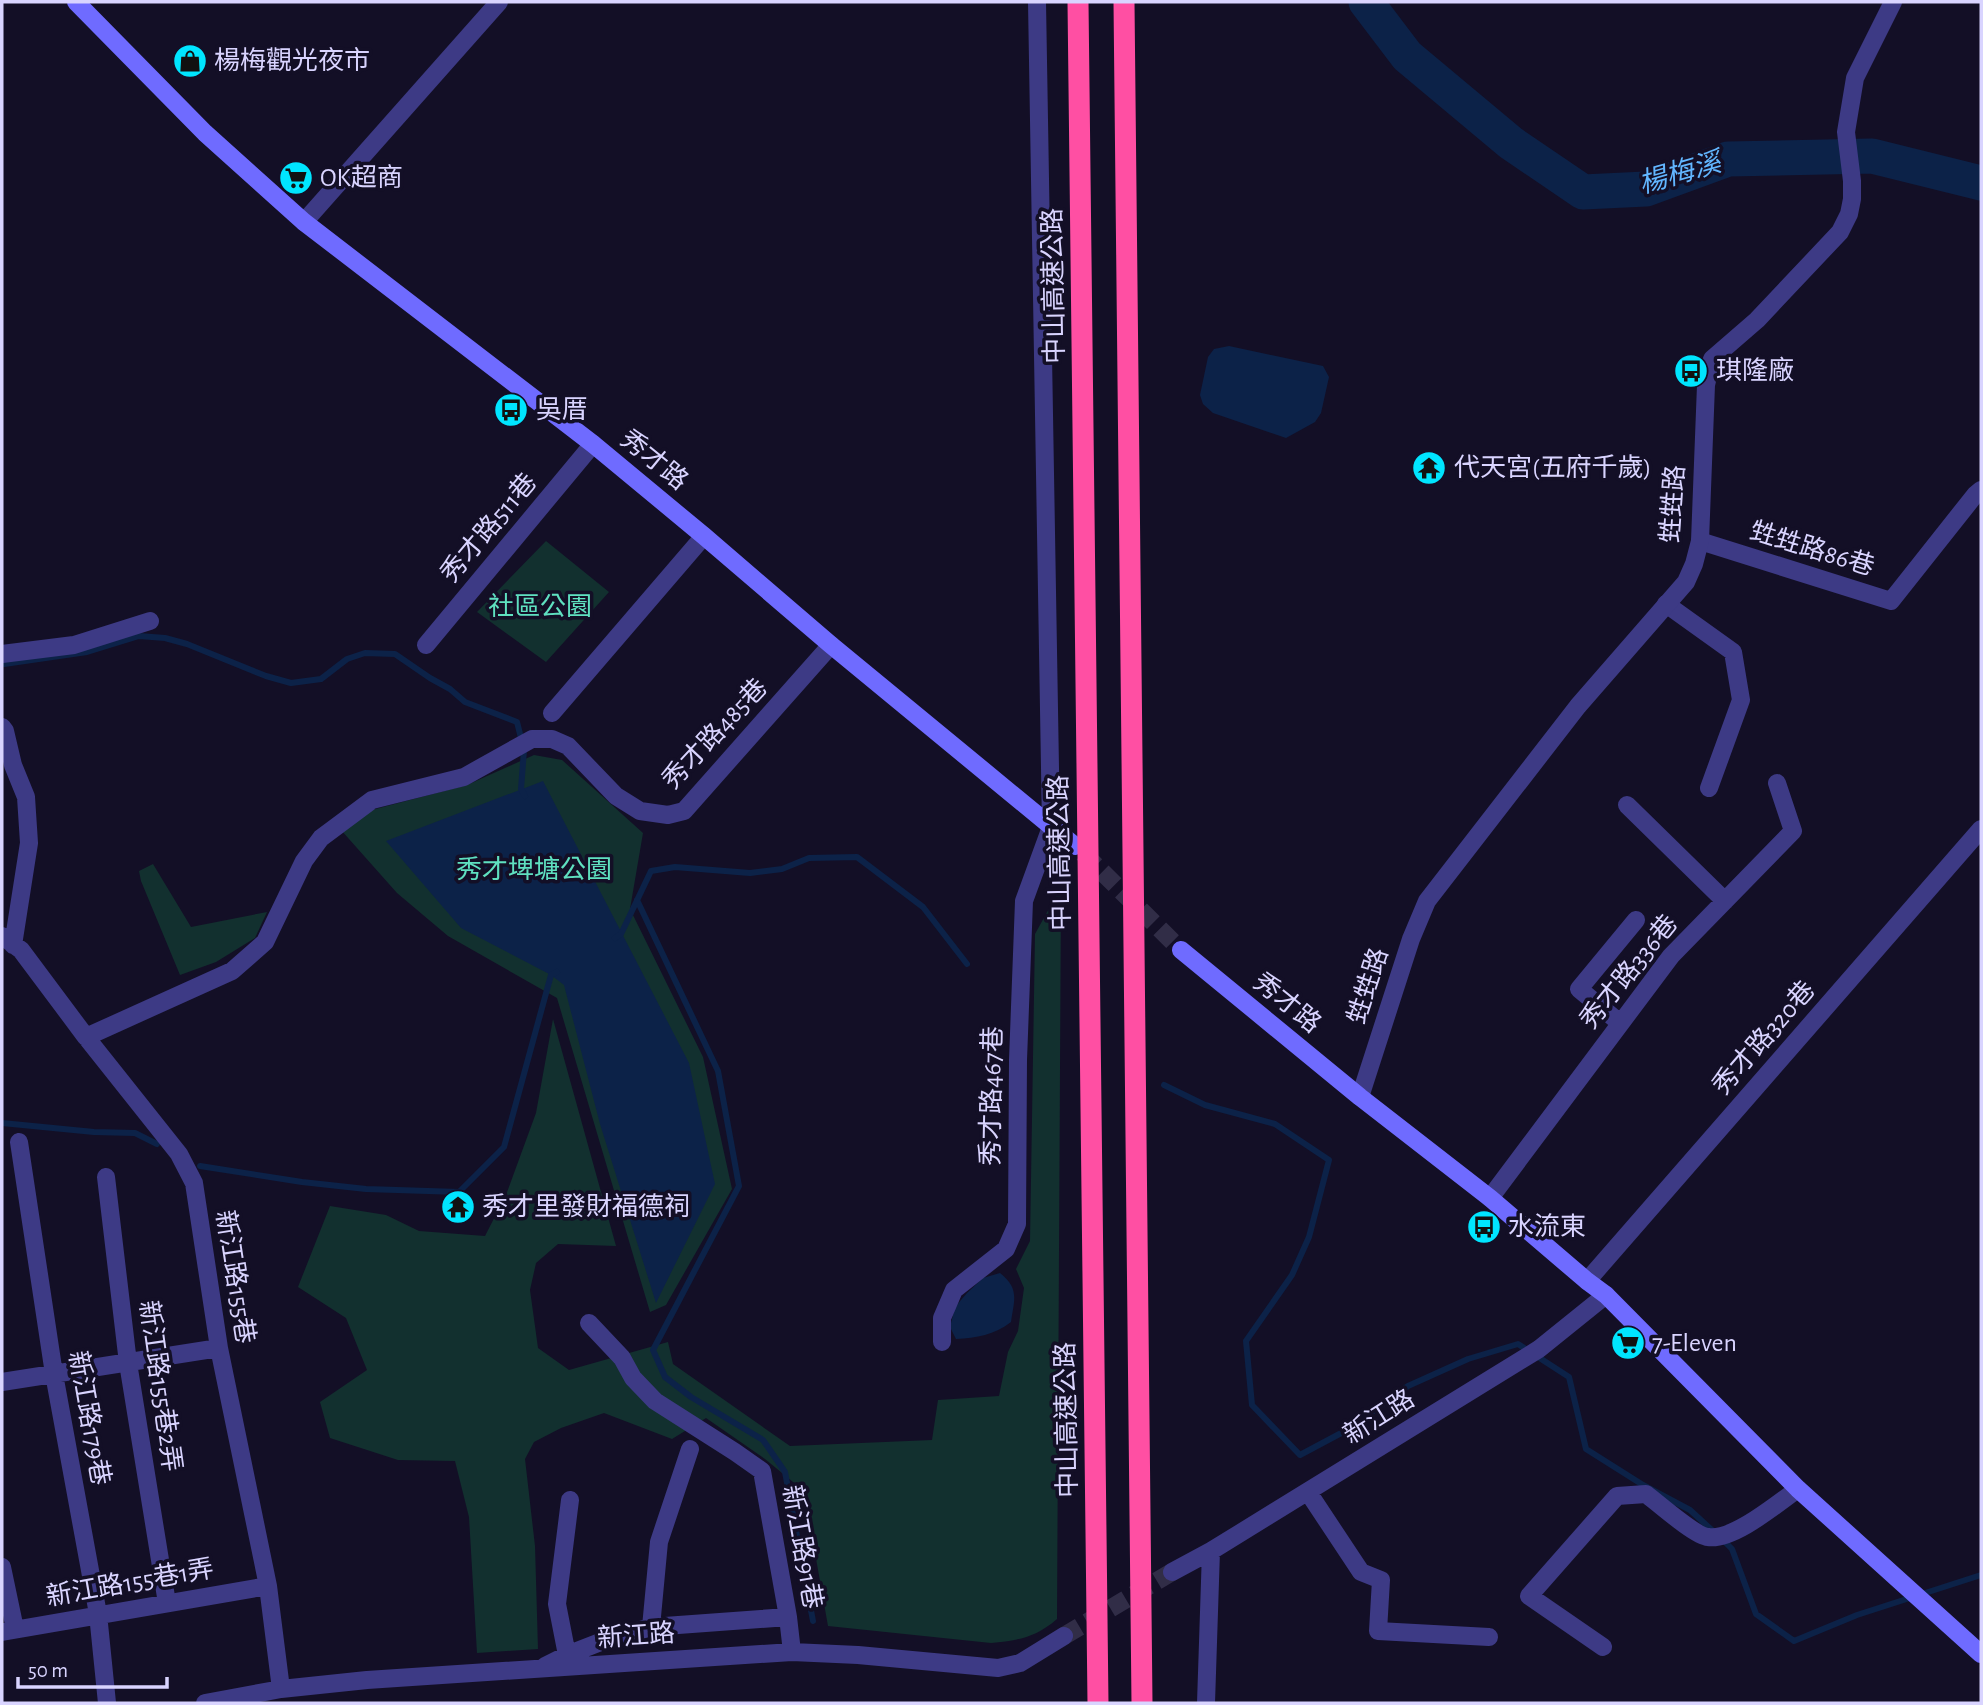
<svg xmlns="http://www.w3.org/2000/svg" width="1983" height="1705" font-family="'Alegreya Sans','Noto Sans TC',sans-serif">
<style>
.green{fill:#12302f}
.water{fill:#0c2248}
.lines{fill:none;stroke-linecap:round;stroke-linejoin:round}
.stream{stroke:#0c2248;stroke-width:6}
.river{stroke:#0c2248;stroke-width:35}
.minor-tunnel{stroke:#312d47;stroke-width:18;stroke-dasharray:18 9;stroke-linecap:butt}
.secondary-tunnel{stroke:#312d47;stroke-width:18;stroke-dasharray:18 9;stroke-linecap:butt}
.minor{stroke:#3d3a85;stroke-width:18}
.tertiary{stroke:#3d3a85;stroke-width:18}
.secondary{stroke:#6f6bff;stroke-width:18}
.motorway{stroke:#ff4fa3;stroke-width:21}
.labels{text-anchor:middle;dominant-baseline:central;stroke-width:7;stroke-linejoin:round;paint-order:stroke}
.poi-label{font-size:26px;fill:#d9d4ff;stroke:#130f26;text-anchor:start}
.street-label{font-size:26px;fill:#d9d4ff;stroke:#130f26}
.park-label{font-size:26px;fill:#5fe0c0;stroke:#130f26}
.water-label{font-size:28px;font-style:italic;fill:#62b6ff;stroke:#130f26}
</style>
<rect width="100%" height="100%" fill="#130f26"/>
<path class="green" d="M546 541 609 592 546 662 477 612Z
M534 755 562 760 643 833 630 909 703 1057 732 1189 666 1305 650 1312 557 998 448 936 397 893 341 830 368 811 467 785Z
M153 864 191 927 267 912 255 938 216 962 180 975 141 881 139 871Z
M1061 887 1057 1619C1035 1638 1019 1640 991 1643L828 1626 804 1491 765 1459 706 1418 672 1439 604 1413 561 1428 534 1442 525 1459 535 1546 538 1649 477 1653 469 1517 455 1461 398 1460 330 1438 320 1402 367 1370 346 1318 298 1287 330 1206 386 1215 419 1231 485 1236 506 1195 536 1113 553 1019 616 1246 558 1244 536 1263 530 1290 538 1348 569 1370 668 1342 673 1364 790 1446 932 1440 938 1400 999 1396 1008 1352 1018 1331 1024 1288 1016 1269 1030 1241 1035 934Z"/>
<path class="water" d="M1229 346 1323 366 1329 377 1321 413 1315 422 1286 438 1213 413 1203 404 1200 395 1208 357 1214 349Z
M543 781 689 1063 715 1184 656 1303 600 1124 564 985 551 975 461 928 386 841Z
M1000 1273C1020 1289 1014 1300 1011 1322 994 1335 977 1338 956 1339L950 1327 955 1307 967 1293 983 1278Z"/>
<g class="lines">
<path class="stream" d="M4 664 87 652 139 636 165 638 187 644 266 676 291 683 321 679 347 659 365 653 395 654 430 678 450 689 465 702 517 722 524 750 521 789 525 796
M637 900 718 1071 739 1186 653 1350 665 1377 691 1397 763 1440 785 1472 813 1621
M615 938 621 934 651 871 675 867 750 873 782 869 809 858 857 857 923 907 967 964
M1164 1085 1205 1105 1275 1124 1329 1160 1309 1237 1292 1275 1246 1341 1252 1405 1300 1455 1345 1431 1408 1386 1468 1359 1518 1344 1569 1377 1586 1449 1643 1485 1690 1510 1714 1532
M2 1123 94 1132 135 1133 157 1144
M200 1166 302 1182 366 1189 459 1192 504 1147 551 975 557 972
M1722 1539 1732 1549 1756 1614 1794 1641 1857 1615 1981 1575"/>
<path class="river" d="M1366 2 1407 56 1511 143 1583 192 1646 189 1728 159 1872 156 1981 183"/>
<path class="minor-tunnel" d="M1064 1636 1172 1572"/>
<path class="secondary-tunnel" d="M1083 853 1181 950"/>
<path class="minor" d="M304 222 499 2
M1700 541 1891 601 1975 495 1981 490
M1666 604 1733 652 1741 700 1709 788
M426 645 593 444
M2 654 74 645 150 621
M552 713 704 536
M2 727 5 731 13 765 26 797 29 843 13 945
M1627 805 1725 901
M2 936 21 950 86 1037 179 1154 194 1183 219 1348 268 1586 281 1689
M1620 1023 1579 989 1636 920
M86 1037 232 971 265 942 304 861 321 838 372 800 464 777 532 739H552L568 746 616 796 640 811 668 815 684 811 831 645
M19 1142 54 1374 98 1614 107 1703
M106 1177 128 1363 167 1603
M1490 1198 1671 956 1793 831 1777 783
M1587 1281 1981 829
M589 1323 622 1358 633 1378 655 1401 735 1452 762 1471 788 1617 792 1652
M942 1342V1318L954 1290 1006 1249 1017 1224 1018 1060 1024 901 1051 827 1037 2
M2 1382 219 1348
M1308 1492 1361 1572 1381 1580 1378 1631 1489 1637
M2 1567 15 1629
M1172 1572 1211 1551 1539 1349 1606 1295
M651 1627 659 1542 690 1449
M2 1632 268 1586
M1603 1647 1529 1596 1617 1496 1646 1494C1658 1503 1695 1536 1708 1537 1733 1541 1778 1503 1798 1489
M567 1655 557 1604 570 1500
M545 1666 567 1655 603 1641 651 1627 788 1617
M205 1703 281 1689 367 1680 792 1652 858 1655 998 1668 1020 1663 1064 1636
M1206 1703 1211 1551"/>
<path class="tertiary" d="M1360 1097 1411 939 1427 901 1578 706 1686 582 1694 564 1700 541 1706 385 1712 359 1757 320 1840 232 1849 214 1852 199V181L1846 132 1855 78 1893 2"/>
<path class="secondary" d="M76 2 205 133 304 222 593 444 704 536 831 645 1075 846
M1181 950 1360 1097 1490 1198 1587 1281 1606 1295 1798 1489 1981 1654"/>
<path class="motorway" d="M1078 2 1098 1703
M1124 2 1142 1703"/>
</g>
<defs>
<g id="shop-disc" transform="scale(1.75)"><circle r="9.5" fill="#00e5ff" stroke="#130f26"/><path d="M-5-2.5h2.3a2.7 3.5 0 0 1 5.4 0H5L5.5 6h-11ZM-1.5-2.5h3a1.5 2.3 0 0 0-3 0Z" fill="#111"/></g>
<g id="supermarket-disc" transform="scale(1.75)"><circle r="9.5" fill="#00e5ff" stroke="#130f26"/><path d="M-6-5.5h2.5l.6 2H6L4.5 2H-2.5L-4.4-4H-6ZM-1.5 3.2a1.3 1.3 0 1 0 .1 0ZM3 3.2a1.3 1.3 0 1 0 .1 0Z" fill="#111"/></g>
<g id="bus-disc" transform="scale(1.75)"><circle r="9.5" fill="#00e5ff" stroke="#130f26"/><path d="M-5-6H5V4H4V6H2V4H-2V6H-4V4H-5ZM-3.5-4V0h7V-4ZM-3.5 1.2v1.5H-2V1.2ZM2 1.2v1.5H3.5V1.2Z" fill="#111"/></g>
<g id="temple-disc" transform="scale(1.75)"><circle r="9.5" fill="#00e5ff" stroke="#130f26"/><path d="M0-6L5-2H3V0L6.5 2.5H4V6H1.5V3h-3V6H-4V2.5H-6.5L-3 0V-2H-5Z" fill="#111"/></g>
</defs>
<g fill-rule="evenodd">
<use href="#shop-disc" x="190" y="61"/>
<use href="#supermarket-disc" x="296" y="178"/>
<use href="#bus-disc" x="1691" y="371"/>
<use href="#bus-disc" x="511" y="410"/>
<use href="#temple-disc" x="1429" y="468"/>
<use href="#temple-disc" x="458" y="1207"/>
<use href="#bus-disc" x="1484" y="1227"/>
<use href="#supermarket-disc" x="1628" y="1343"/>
</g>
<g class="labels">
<g class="poi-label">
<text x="214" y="61">楊梅觀光夜市</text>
<text x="320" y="178">OK超商</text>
<text x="1716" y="371">琪隆廠</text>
<text x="536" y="410">吳厝</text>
<text x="1454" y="468">代天宮(五府千歲)</text>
<text x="482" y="1207">秀才里發財福德祠</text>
<text x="1508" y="1227">水流東</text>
<text x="1652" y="1343">7-Eleven</text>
</g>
<g class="street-label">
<text transform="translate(1054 286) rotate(-91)">中山高速公路</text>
<text transform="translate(654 460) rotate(39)">秀才路</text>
<text transform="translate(1673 504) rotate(-86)">甡甡路</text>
<text transform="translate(489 528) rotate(-50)">秀才路511巷</text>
<text transform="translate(1812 549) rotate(17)">甡甡路86巷</text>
<text transform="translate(715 734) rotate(-47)">秀才路485巷</text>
<text transform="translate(1060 853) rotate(-91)">中山高速公路</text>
<text transform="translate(1629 972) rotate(-51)">秀才路336巷</text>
<text transform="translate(1368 986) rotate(-72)">甡甡路</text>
<text transform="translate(1287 1003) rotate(39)">秀才路</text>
<text transform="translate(1764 1038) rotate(-49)">秀才路320巷</text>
<text transform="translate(992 1096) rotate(-89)">秀才路467巷</text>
<text transform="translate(235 1277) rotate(81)">新江路155巷</text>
<text transform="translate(160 1386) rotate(82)">新江路155巷2弄</text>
<text transform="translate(1379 1417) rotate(-32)">新江路</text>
<text transform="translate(89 1418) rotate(80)">新江路179巷</text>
<text transform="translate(1067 1420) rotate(-91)">中山高速公路</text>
<text transform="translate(802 1547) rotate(80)">新江路91巷</text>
<text transform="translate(130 1583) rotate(-10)">新江路155巷1弄</text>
<text transform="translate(636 1636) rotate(-4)">新江路</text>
</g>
<g class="park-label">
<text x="540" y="607">社區公園</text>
<text x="534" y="870">秀才埤塘公園</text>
</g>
<g class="water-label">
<text transform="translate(1680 174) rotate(-16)">楊梅溪</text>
</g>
</g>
<rect width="1983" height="1705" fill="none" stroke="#d9d4ff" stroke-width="7"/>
<path d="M18 1677v10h149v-10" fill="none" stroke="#d9d4ff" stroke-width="3.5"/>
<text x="28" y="1677" font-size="21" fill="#d9d4ff" stroke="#130f26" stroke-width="5" paint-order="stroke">50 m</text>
</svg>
